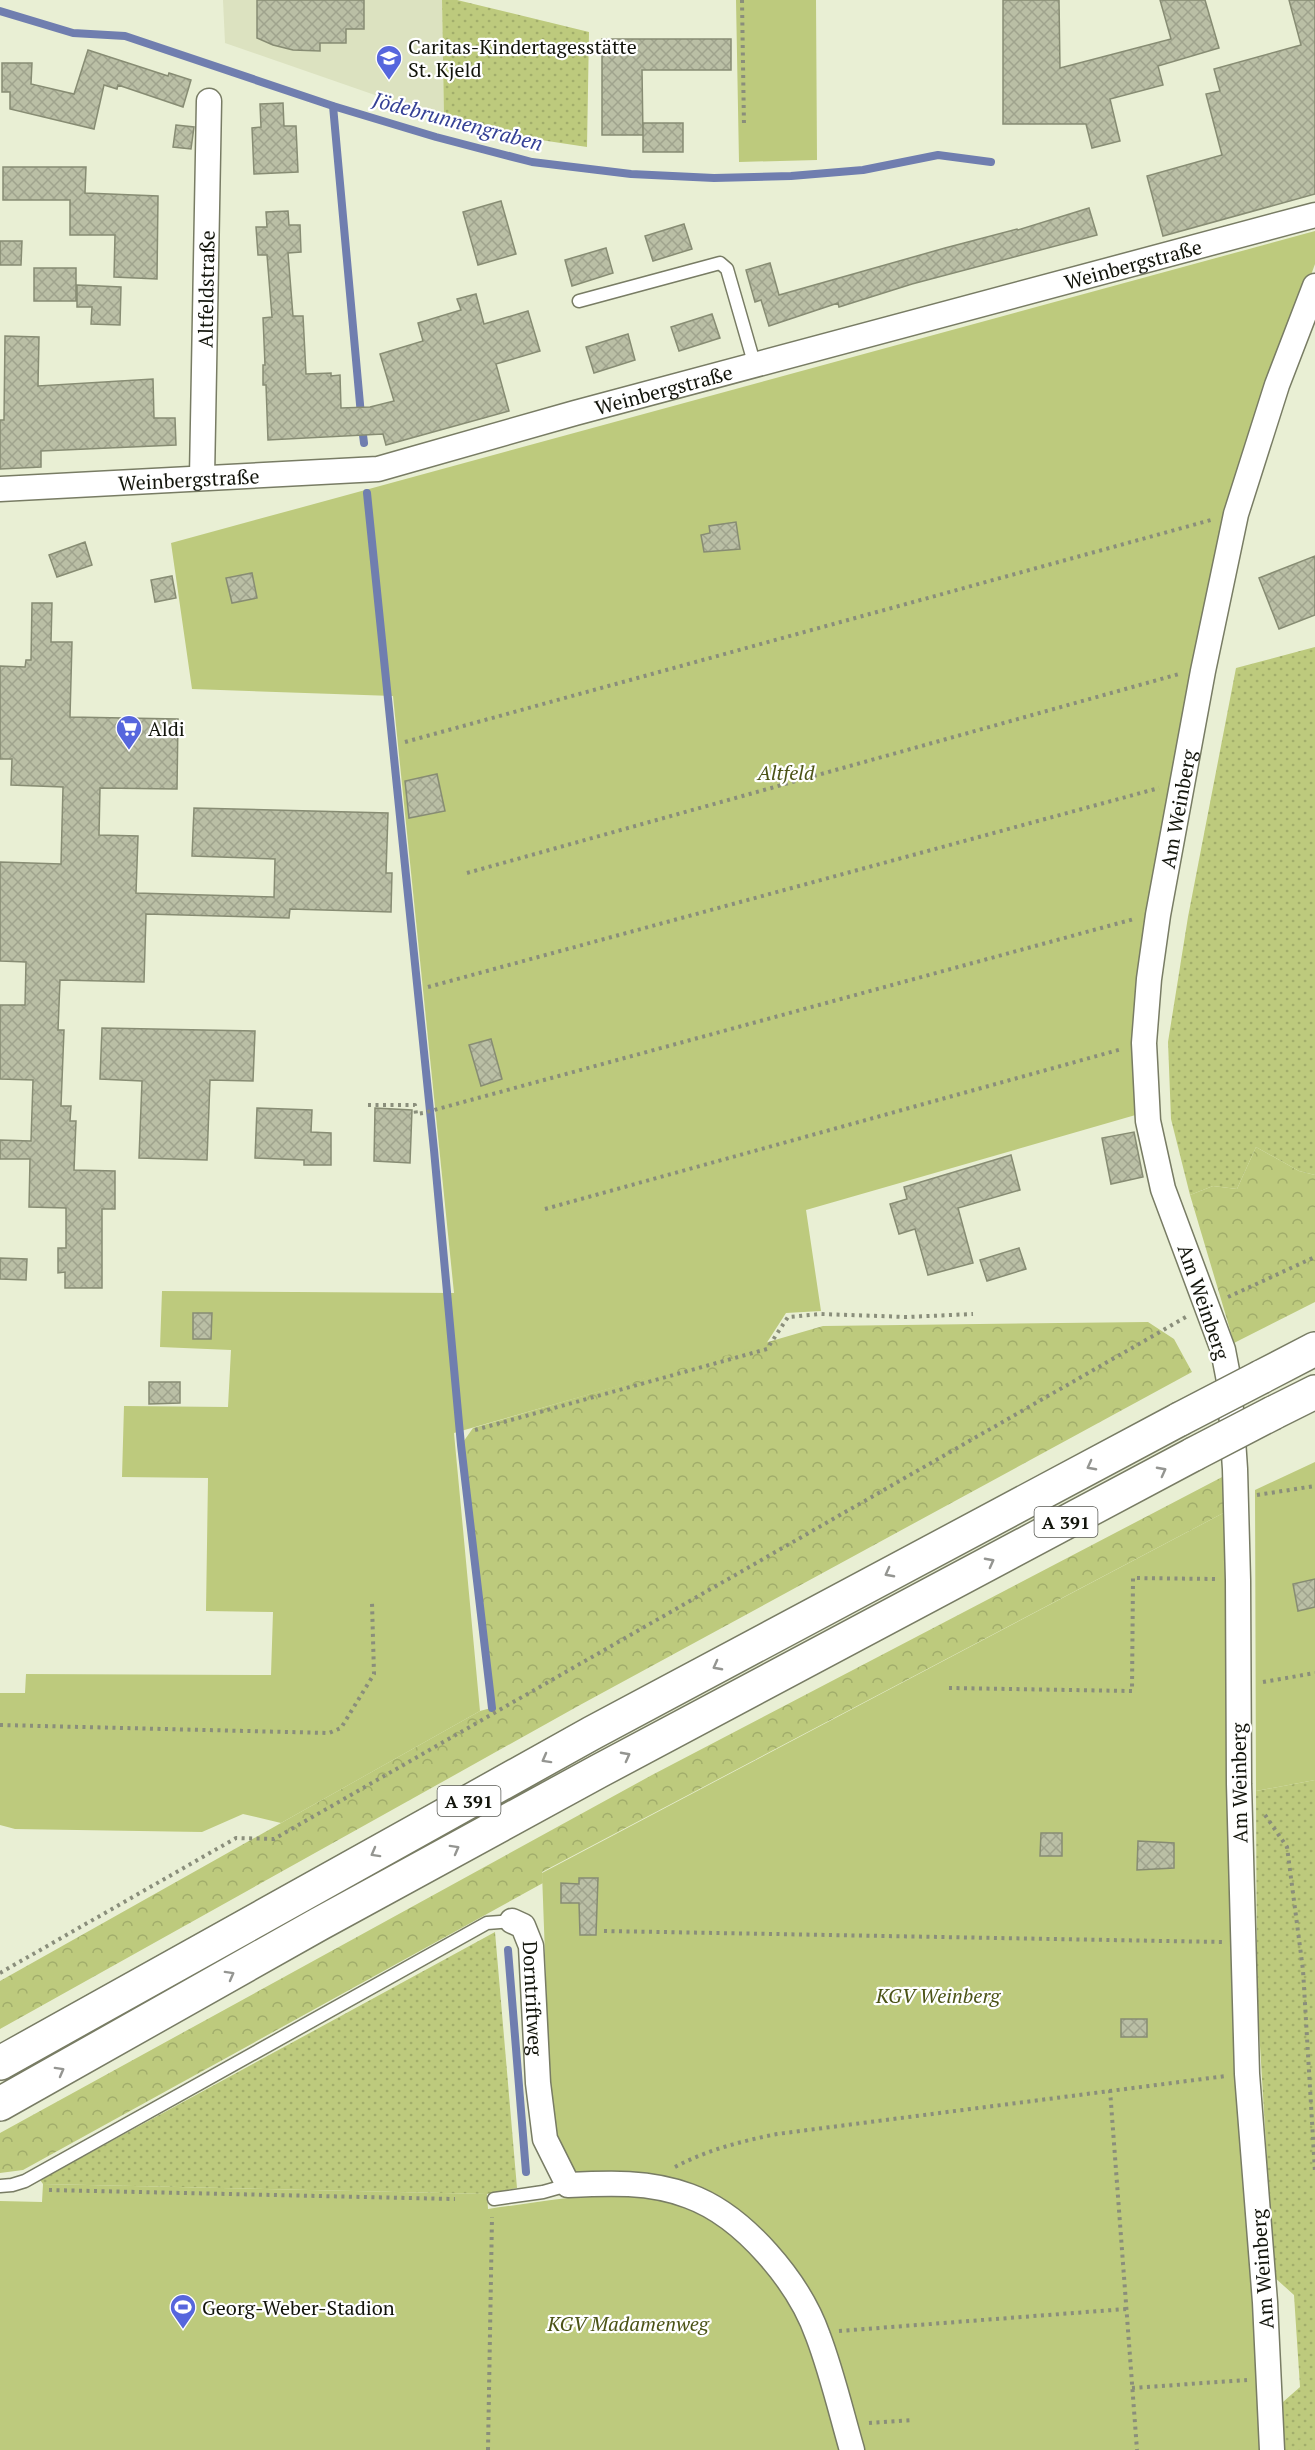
<svg xmlns="http://www.w3.org/2000/svg" width="1315" height="2450" font-family="'PT Serif',serif">
<style>
.built{fill:#dce2c0}
.grass{fill:url(#grass-dots)}
.forest{fill:url(#forest-crowns)}
.garden{fill:#bdca7d}
.lines{fill:none;stroke-linecap:round;stroke-linejoin:round}
.stream{stroke:#707eaf;stroke-width:8}
.building{fill:url(#building-cross-hatch);stroke:#878c73;stroke-width:1.5}
.service-casing{stroke:#787c64;stroke-width:15}
.minor-casing{stroke:#787c64;stroke-width:27}
.motorway-casing{stroke:#787c64;stroke-width:36}
.path{stroke:#8a8e7b;stroke-width:4;stroke-dasharray:3 4.5;stroke-linecap:butt}
.service{stroke:#fff;stroke-width:12}
.minor{stroke:#fff;stroke-width:24}
.motorway{stroke:#fff;stroke-width:33}
.motorway-bridge-casing{stroke:#787c64;stroke-width:36;stroke-linecap:butt}
.motorway-bridge{stroke:#fff;stroke-width:33}
.oneway{stroke:#949591}
.labels{text-anchor:middle;dominant-baseline:central;stroke-width:4.5;stroke-linejoin:round;paint-order:stroke}
.shield{fill:#fff;stroke:#595a54;stroke-width:1.5}
.shield-label{font-size:18px;font-weight:bold;fill:#12140b}
.poi-label{font-size:20px;fill:#12140b;stroke:#fff;text-anchor:start}
.street-label{font-size:20px;fill:#12140b;stroke:#fff}
.park-label{font-size:20px;font-style:italic;fill:#4b5316;stroke:#fff}
.water-label{font-size:21px;font-style:italic;fill:#354196;stroke:#fff}
</style>
<defs>
<pattern id="grass-dots" width="8" height="8" patternUnits="userSpaceOnUse" patternTransform="scale(1.5)"><rect width="8" height="8" fill="#bdca7d"/><path d="M2 2h.1M6 6h.1" fill="none" stroke="#a1ad6b" stroke-width="1.8" stroke-linecap="round"/></pattern>
<pattern id="forest-crowns" width="20" height="18" patternUnits="userSpaceOnUse" patternTransform="scale(1.5)"><rect width="20" height="18" fill="#bdca7d"/><path d="M2 6a3 3 0 1 1 6 0M12 15a3 3 0 1 1 6 0" fill="none" stroke="#a1ad6b"/></pattern>
<pattern id="building-cross-hatch" width="8" height="8" patternUnits="userSpaceOnUse" patternTransform="scale(1.5)"><rect width="8" height="8" fill="#babfa5"/><path d="M0 0l8 8M0 8l8-8" fill="none" stroke="#9fa38d"/></pattern>
</defs>
<rect width="100%" height="100%" fill="#e9efd4"/>
<path class="built" d="M223 0H442L444 119 225 43Z"/>
<path class="grass" d="M442 0H457L589 32 587 147 521 137 444 119Z
M1315 647V1175L1299 1171 1256 1147 1237 1189 1213 1186 1190 1195 1171 1119 1168 1042 1188 917 1236 668Z
M1315 1780V2450H1284L1283 2402 1300 2387 1294 2295 1274 2277 1257 1996 1256 1791Z
M495 1932 517 2188 487 2194 43 2184 40 2180Z"/>
<path class="forest" d="M1256 1147 1299 1171 1315 1175V1302L1234 1343 1190 1195 1213 1186 1237 1189Z
M1148 1322 1174 1339 1192 1372 580 1705 0 2029V1981L480 1711 491 1708 461 1445 473 1428 823 1326Z
M1226 1475 1229 1510 542 1872 543 1883 23 2170 0 2173V2133L652 1775Z"/>
<path class="garden" d="M736 0H816L817 160 739 162Z
M1315 231V264L1224 516 1139 1114 806 1210 821 1311 786 1313 766 1344 454 1433 480 1711 281 1823 243 1814 202 1832 15 1829 0 1825V1693H25L26 1674 271 1675 273 1612 206 1611 208 1478 122 1477 124 1406 228 1407 231 1350 160 1347 162 1291 454 1293 393 696 192 689 171 543Z
M1315 1462V1780L1256 1791 1255 1490Z
M1229 1510 1231 1942 1236 2075 1257 2335 1262 2450H862L824 2324 804 2280 776 2245 751 2223 704 2191 670 2177H572L551 2119 542 1873Z
M43 2184 487 2194 488 2209C540 2202 594 2191 647 2196 711 2203 769 2255 797 2311 802 2322 805 2334 809 2346 821 2380 832 2415 843 2450H0V2201L42 2202Z"/>
<g class="lines">
<path class="stream" d="M0 11 73 33 125 36 333 106 436 137 532 162 631 174 714 178 791 176 863 170 938 155 991 162
M333 106 361 415
M362 427 364 443
M367 493 434 1150 461 1445 492 1708
M508 1950 526 2172"/>
</g>
<path class="building" d="M257 0H364V29H346V43H320V51L293 50 273 45 257 38Z
M1003 0H1059L1060 68 1171 39 1160 0H1205L1219 48 1158 66 1163 85 1110 99 1120 141 1092 148 1086 124H1003Z
M1289 0H1315V194L1163 236 1147 176 1222 155 1206 94 1220 91 1214 69 1301 45Z
M602 39H731V70H642L643 135H602Z
M88 50 168 76 169 73 191 80 183 107 118 85 117 89 104 85 94 129 10 109V92H2V63H32L31 84 74 94Z
M283 103 284 126H296L298 172 254 174 252 128 261 127 260 104Z
M643 123H683V152H643Z
M176 125 194 127 191 149 173 147Z
M3 167H86L85 193 158 196 157 279 114 277 115 235H70V200H3Z
M501 201 516 254 478 265 463 212Z
M1089 208 1097 235 912 284 839 307 838 303 769 326 761 300 755 302 746 270 770 263 779 295 945 248 1017 229 1018 230Z
M288 211 289 225H300L301 252 288 253 293 316H303L306 374 331 373V376L340 375 341 408 370 407 394 401 380 354 423 341 418 323 461 310 457 299 476 294 484 324 528 311 540 351 496 364 509 411 386 445 383 434 268 440 266 385H263V365H265L263 318 272 317 267 255H258L256 227H267L266 212Z
M684 224 692 249 653 261 645 236Z
M0 241H22L21 265H0Z
M606 248 613 273 572 286 565 260Z
M34 268H76V301H34Z
M77 285 121 287 120 325 91 324 92 307H77Z
M712 314 720 338 679 351 671 327Z
M628 334 635 360 594 373 586 347Z
M5 336 39 337 38 386 153 379 154 418H175L176 445 41 451V467L0 469V420H4Z
M736 522 740 549 704 552 701 535 710 533 709 526Z
M85 542 92 565 57 577 49 555Z
M1315 556V615L1279 629 1259 578Z
M252 573 257 598 232 603 226 578Z
M172 576 176 598 155 602 151 580Z
M32 603H52L51 642H72L70 717 178 719 177 789 100 788 99 835 138 836 136 893 274 897 275 859 192 856 194 808 388 813 386 873H392L391 912 290 909 289 918 146 914 144 982 60 980 58 1030H64L61 1106H71L70 1121H76L74 1170 115 1171V1209H102V1288H65V1272L58 1273V1248H66V1208L29 1207 30 1159H0V1140L31 1141 33 1080 0 1079V1005H25L26 962 0 961V862L61 864 63 787 11 785 12 759H0V666L25 667 26 660H31Z
M437 774 445 811 409 818 405 781Z
M102 1028 255 1031 253 1081 210 1080 207 1160 139 1158 142 1081 100 1079Z
M491 1039 502 1079 481 1086 469 1045Z
M257 1108 312 1110 311 1132 331 1133V1165H304V1160L255 1158Z
M375 1108 412 1110 410 1163 374 1161Z
M1134 1132 1143 1177 1111 1184 1102 1138Z
M1011 1155 1020 1190 958 1208 973 1263 928 1275 915 1229 899 1234 890 1204 907 1199 904 1187Z
M1019 1248 1026 1269 987 1281 980 1260Z
M0 1258 27 1259 26 1280 0 1279Z
M193 1313H212L211 1339H193Z
M149 1382H180V1403L149 1404Z
M1315 1579V1607L1298 1611 1293 1584Z
M1041 1833H1062V1856H1040Z
M1138 1841 1174 1843V1868L1137 1870Z
M579 1878H598L596 1935H580L579 1903H561V1883L579 1884Z
M1121 2019H1147V2037H1121Z"/>
<g class="lines">
<g class="service-casing">
<path id="service" d="M579 301 720 263 727 269 755 366
M0 2186 12 2185 25 2181 487 1923 512 1921
M494 2199 543 2192 568 2185"/>
</g>
<g class="minor-casing">
<g id="minor">
<path id="s1" d="M202 477 209 101"/>
<path id="s2" d="M0 489 378 469 575 413 1315 215"/>
<path id="s3" d="M512 1921 523 1926 531 1946 538 2083 545 2139 568 2185C608 2183 650 2181 689 2196 744 2216 799 2282 818 2336 832 2373 841 2412 852 2450"/>
<path id="s4" d="M1272 2450 1265 2302 1247 2074 1239 1784 1238 1580 1235 1469 1229 1381 1223 1350 1163 1189 1148 1121 1144 1043 1149 979 1158 915 1203 671 1236 514 1277 385 1315 286"/>
</g>
</g>
<g class="motorway-casing">
<path id="motorway" d="M1261 1377 1315 1349
M1273 1413 1315 1392
M0 2063 592 1733 1180 1419
M0 2104 319 1924 599 1771 1194 1454"/>
</g>
<path class="path" d="M742 0 744 127
M405 742 1211 520
M467 873 1179 674
M428 987 1159 788
M368 1105H415L416 1114 423 1113 1134 919
M545 1209 1122 1049
M1228 1297 1315 1257
M475 1430 767 1349 788 1317 821 1314 907 1317 973 1314
M1257 1495 1315 1486
M1263 1682 1315 1673
M949 1688 1132 1691 1133 1578 1216 1579
M0 1725 329 1733 341 1728 374 1674 372 1603
M1265 1815 1287 1847 1303 1970 1315 2172
M604 1931 1222 1942
M0 1973 236 1838 274 1839 1186 1317
M1110 2090 1137 2450
M675 2167C707 2150 742 2141 777 2134L1226 2076
M49 2190 455 2199
M839 2331 1126 2309
M1132 2388 1247 2380
M869 2423 913 2420
M488 2450 492 2217"/>
<use href="#service" class="service"/>
<use href="#minor" class="minor"/>
<use href="#motorway" class="motorway"/>
<g class="motorway-bridge-casing">
<path id="motorway-bridge" d="M1180 1419 1261 1377
M1194 1454 1273 1413"/>
</g>
<use href="#motorway-bridge" class="motorway-bridge"/>
</g>
<defs><path id="oneway-chevron" d="M-2-3.5L2.5 0L-2 3.5" fill="none" stroke-width="1.6" stroke-linecap="round" stroke-linejoin="round" transform="scale(1.5)"/></defs>
<g class="oneway">
<use href="#oneway-chevron" transform="translate(1091 1466) rotate(152)"/>
<use href="#oneway-chevron" transform="translate(1162 1471) rotate(-28)"/>
<use href="#oneway-chevron" transform="translate(990 1562) rotate(-28)"/>
<use href="#oneway-chevron" transform="translate(889 1573) rotate(152)"/>
<use href="#oneway-chevron" transform="translate(717 1666) rotate(152)"/>
<use href="#oneway-chevron" transform="translate(626 1756) rotate(-28)"/>
<use href="#oneway-chevron" transform="translate(546 1759) rotate(151)"/>
<use href="#oneway-chevron" transform="translate(455 1849) rotate(-29)"/>
<use href="#oneway-chevron" transform="translate(375 1853) rotate(151)"/>
<use href="#oneway-chevron" transform="translate(230 1975) rotate(-29)"/>
<use href="#oneway-chevron" transform="translate(60 2071) rotate(-29)"/>
</g>
<defs>
<g id="school-pin" transform="scale(1.35)"><path d="M0 17L-7.5 6A9.5 9.5 0 1 1 7.5 6Z" fill="#5666dd" stroke="#fff"/><path d="M0-5L7-2L0 1L-7-2ZM-4 1L0 2.5L4 1V4Q0 6-4 4Z" fill="#fff"/></g>
<g id="supermarket-pin" transform="scale(1.35)"><path d="M0 17L-7.5 6A9.5 9.5 0 1 1 7.5 6Z" fill="#5666dd" stroke="#fff"/><path d="M-6-5.5h2.5l.6 2H6L4.5 2H-2.5L-4.4-4H-6ZM-1.5 3.2a1.3 1.3 0 1 0 .1 0ZM3 3.2a1.3 1.3 0 1 0 .1 0Z" fill="#fff"/></g>
<g id="stadium-pin" transform="scale(1.35)"><path d="M0 17L-7.5 6A9.5 9.5 0 1 1 7.5 6Z" fill="#5666dd" stroke="#fff"/><path d="M0-5a6.5 5 0 1 0 0 10a6.5 5 0 1 0 0-10ZM-3.5-1.8h7v3.6h-7Z" fill="#fff"/></g>
</defs>
<g fill-rule="evenodd">
<use href="#school-pin" x="389" y="58"/>
<use href="#supermarket-pin" x="129" y="728"/>
<use href="#stadium-pin" x="183" y="2307"/>
</g>
<g class="labels">
<g class="shield">
<rect x="1034.5" y="1507" width="63" height="30" rx="4.5"/>
<rect x="437.5" y="1786" width="63" height="30" rx="4.5"/>
</g>
<g class="shield-label">
<text x="1066" y="1522">A 391</text>
<text x="469" y="1801">A 391</text>
</g>
<g class="poi-label">
<text x="408" y="46">Caritas-Kindertagesstätte<tspan x="408" dy="23">St. Kjeld</tspan></text>
<text x="148" y="728">Aldi</text>
<text x="202" y="2307">Georg-Weber-Stadion</text>
</g>
<g class="street-label">
<text stroke="none"><textPath href="#s2" startOffset="1161">Weinbergstraße</textPath></text>
<text stroke="none"><textPath href="#s1" startOffset="188">Altfeldstraße</textPath></text>
<text stroke="none"><textPath href="#s2" startOffset="675">Weinbergstraße</textPath></text>
<text stroke="none"><textPath href="#s2" startOffset="189">Weinbergstraße</textPath></text>
<text stroke="none"><textPath href="#s4" startOffset="1658">Am Weinberg</textPath></text>
<text transform="translate(1204 1302) rotate(71)">Am Weinberg</text>
<text transform="translate(1239 1783) rotate(-91)">Am Weinberg</text>
<text stroke="none"><textPath href="#s3" startOffset="86">Dorntriftweg</textPath></text>
<text transform="translate(1262 2269) rotate(-94)">Am Weinberg</text>
</g>
<g class="park-label">
<text x="786" y="772">Altfeld</text>
<text x="938" y="1995">KGV Weinberg</text>
<text x="628" y="2323">KGV Madamenweg</text>
</g>
<g class="water-label">
<text transform="translate(458 121) rotate(15)">Jödebrunnengraben</text>
</g>
</g>
</svg>
